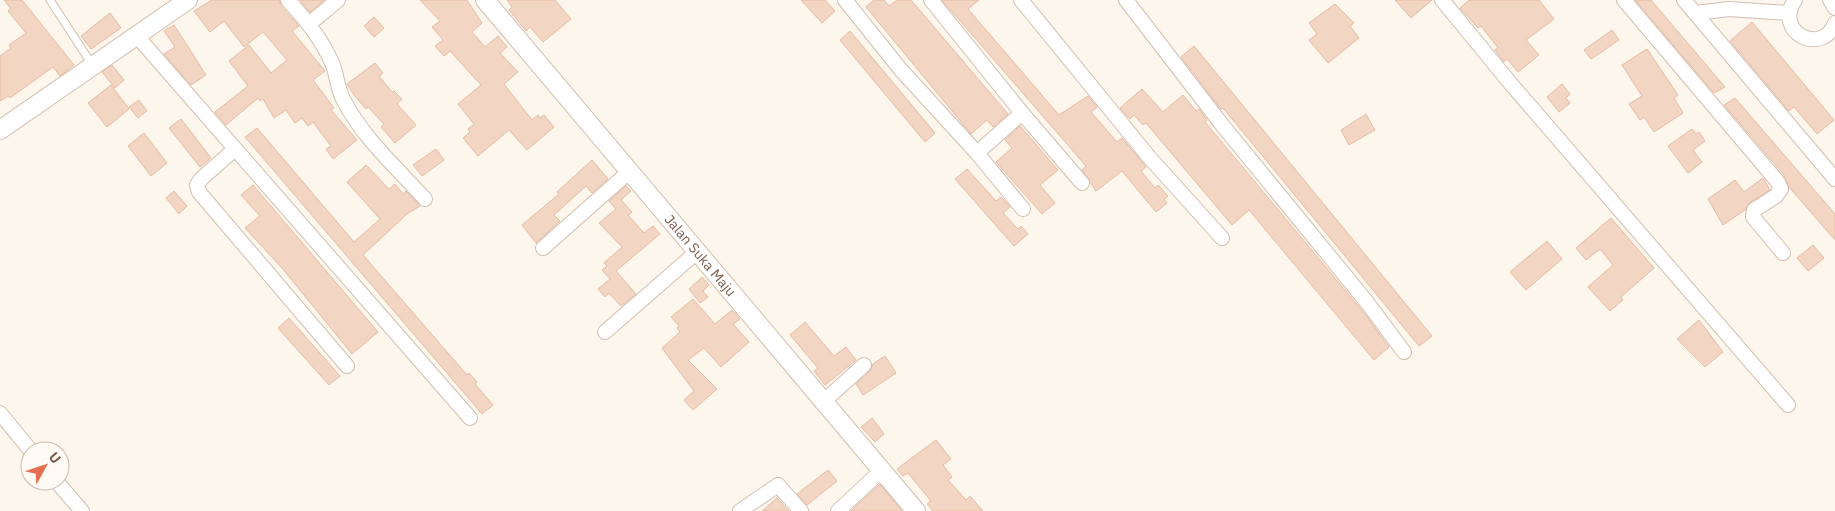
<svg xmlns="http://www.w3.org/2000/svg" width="1835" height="511" font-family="'IBM Plex Sans',sans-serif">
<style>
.building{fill:#f3d5c3;stroke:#e6bba3}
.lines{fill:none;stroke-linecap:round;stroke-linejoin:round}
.service-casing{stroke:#d1beb0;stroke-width:9}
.minor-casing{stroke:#d1beb0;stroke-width:16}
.tertiary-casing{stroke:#d1beb0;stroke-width:20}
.service{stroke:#fff;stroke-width:7}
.minor{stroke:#fff;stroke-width:14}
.tertiary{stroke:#fff;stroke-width:18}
.labels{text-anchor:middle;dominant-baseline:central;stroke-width:4;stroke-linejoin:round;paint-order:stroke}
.street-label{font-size:14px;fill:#7a5c4d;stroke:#fffaf3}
</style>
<rect width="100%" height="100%" fill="#fdf6ec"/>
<path class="building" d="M4 0H22L74 65 60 76 53 67 10 98 8 96 0 101V56L11 48 9 45 26 33 8 11 11 9Z
M212 0H279L281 6 299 26 292 31 325 71 313 80 334 108 331 110 357 140 333 159 326 149 331 146 313 122 308 126 302 118 295 123 286 110 274 118 263 99 260 101 258 98 226 125 215 112 248 86 229 61 249 45 271 73 287 60 263 32 244 47 224 21 210 32 194 11Z
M300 0H324L310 12Z
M420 0H467L482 23 472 32 485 47 498 36 507 47 500 53 518 72 504 84 532 120 538 115 540 118 544 115 554 127 527 150 509 130 478 156 463 138 470 132 468 129 474 124 458 104 481 85 450 51 444 56 435 46 443 40 432 27 440 21Z
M507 0H555L571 19 543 42 530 27 526 31 509 10 512 7Z
M801 0H825L835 11 822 23Z
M874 0H884L889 6 897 0H911L1008 114 993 127 987 120 971 134 866 7Z
M942 0H979L968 9 1059 115 1088 96 1097 107 1091 112 1117 142 1122 138 1146 167 1141 171 1155 188 1158 185 1168 196 1164 199 1167 203 1156 212 1122 171 1096 191 1082 170 1086 166Z
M1395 0H1432L1411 18Z
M1469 0H1539L1554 19 1526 40 1539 55 1518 72 1507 59 1504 62 1495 50 1498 48 1481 26 1478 28 1460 8Z
M1635 0H1651L1725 87 1714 93Z
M1335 4 1354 23 1350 26 1359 38 1328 63 1309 40 1317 34 1309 23Z
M110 13 121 28 91 49 81 36Z
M374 17 384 28 374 37 364 26Z
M1752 22 1834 120 1817 134 1794 107 1789 111 1730 41Z
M174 25 206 75 191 85 164 54 175 47 164 31Z
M1612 30 1619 40 1591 59 1584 50Z
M850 31 935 133 925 142 840 40Z
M1194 46 1432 336 1419 346 1242 131 1223 108 1221 109 1181 57Z
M1647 49 1678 95 1674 98 1683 113 1654 132 1644 117 1640 120 1629 104 1642 96 1622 65Z
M375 63 383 73 379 76 392 92 394 91 402 99 397 104 416 125 395 143 381 127 384 124 368 107 366 109 354 95 347 84Z
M112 65 124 80 115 88 102 72Z
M1562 84 1570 94 1566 98 1570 103 1559 112 1547 97Z
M111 85 129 109 107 127 88 103Z
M1142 89 1163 112 1183 95 1196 111 1199 109 1207 120 1205 122 1365 314 1389 347 1374 360 1249 210 1232 225 1146 123 1143 125 1134 115 1130 119 1120 108Z
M1735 98 1835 214V240L1789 187 1784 175 1724 105Z
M139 100 147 111 138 118 129 107Z
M1366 114 1375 130 1349 145 1341 130Z
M181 119 211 158 200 167 169 128Z
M1020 126 1058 170 1040 185 1055 203 1042 214 996 162 1012 148 1005 140Z
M257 128 354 242 380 219 347 182 366 165 389 189 395 184 403 194 406 191 420 206 407 214 363 255 467 375 469 373 477 382 475 384 493 405 482 414 245 137Z
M1692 129 1696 134 1699 132 1705 141 1693 150 1702 162 1688 173 1668 146Z
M144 133 167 163 151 176 128 146Z
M436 149 444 160 422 176 413 165Z
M592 160 608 179 592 193 586 186 554 215 560 221 536 243 522 225 559 194 557 192Z
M967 169 996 201 1001 197 1010 207 1003 213 1018 229 1021 226 1028 234 1014 246 955 179Z
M1763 178 1770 190 1749 203 1745 210 1723 225 1708 199 1735 180 1744 192Z
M253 185 378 332 352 354 282 268 245 228 260 216 241 195Z
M626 186 631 191 621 200 632 212 628 215 644 233 653 226 660 234 616 271 636 294 621 306 609 293 605 297 598 289 610 279 602 270 607 266 604 263 622 247 599 223 616 209 609 201Z
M174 191 187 206 179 214 166 198Z
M1611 218 1654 268 1621 297 1623 300 1610 311 1588 287 1613 265 1600 249 1586 260 1576 248Z
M1547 241 1562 259 1526 290 1510 272Z
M1813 245 1824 258 1808 271 1797 258Z
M702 277 709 285 703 291 708 297 700 303 689 289Z
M693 299 715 324 732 310 740 319 733 324 749 342 721 367 704 348 688 360 717 389 693 410 684 400 694 391 662 348 680 332 677 328 679 326 671 317Z
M289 318 340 376 329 385 278 328Z
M1699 320 1723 352 1705 367 1677 339Z
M805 322 834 356 846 347 856 360 825 385 814 371 818 368 790 335Z
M885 356 896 373 863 395 856 384 870 371 873 364Z
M872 418 884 434 875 442 861 427Z
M936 440 951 459 943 465 952 477 948 480 966 500 970 496 983 511H933L927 504 931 501 908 473 903 476 897 469Z
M828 470 837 481 807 505 797 494Z
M880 484 902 511H851Z
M777 498 789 511H762Z"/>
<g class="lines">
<g class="service-casing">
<path id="service" d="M50 0 93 66"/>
</g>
<g class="minor-casing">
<path id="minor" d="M288 0C305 19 322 39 332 63 337 74 337 87 343 99 362 137 397 168 425 199
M845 0 901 70 977 153 1023 209
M931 0 1022 113 1082 183
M1021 0 1149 157 1222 238
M1126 0 1223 126 1366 301 1404 352
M1442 0 1511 84 1788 405
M1624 0 1777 181 1781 189 1776 196 1754 210 1753 217 1783 253
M1684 0 1835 179
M1795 0C1773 32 1822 57 1835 23
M1830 0 1835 8
M1696 13 1729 9 1789 13
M309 24 338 0
M136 35 470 418
M235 149 201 179 197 185 199 192 347 366
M977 153 1022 113
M543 248 630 171
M605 332 698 251
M822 403 864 365
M0 413 31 451
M56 481 82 511
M740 511 778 485 801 511
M838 511 881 471"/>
</g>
<g class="tertiary-casing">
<g id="tertiary">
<path id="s1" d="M485 0 916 511"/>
<path d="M0 130 188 0"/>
</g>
</g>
<use href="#service" class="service"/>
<use href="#minor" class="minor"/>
<use href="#tertiary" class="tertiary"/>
</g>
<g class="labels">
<g class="street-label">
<text stroke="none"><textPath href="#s1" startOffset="334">Jalan Suka Maju</textPath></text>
</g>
</g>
<g transform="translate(45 466) rotate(50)"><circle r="24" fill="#fffaf3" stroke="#cabbb1"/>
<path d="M0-4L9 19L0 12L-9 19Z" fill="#e76f51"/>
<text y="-8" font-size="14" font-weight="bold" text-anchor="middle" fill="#7a5c4d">U</text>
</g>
</svg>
